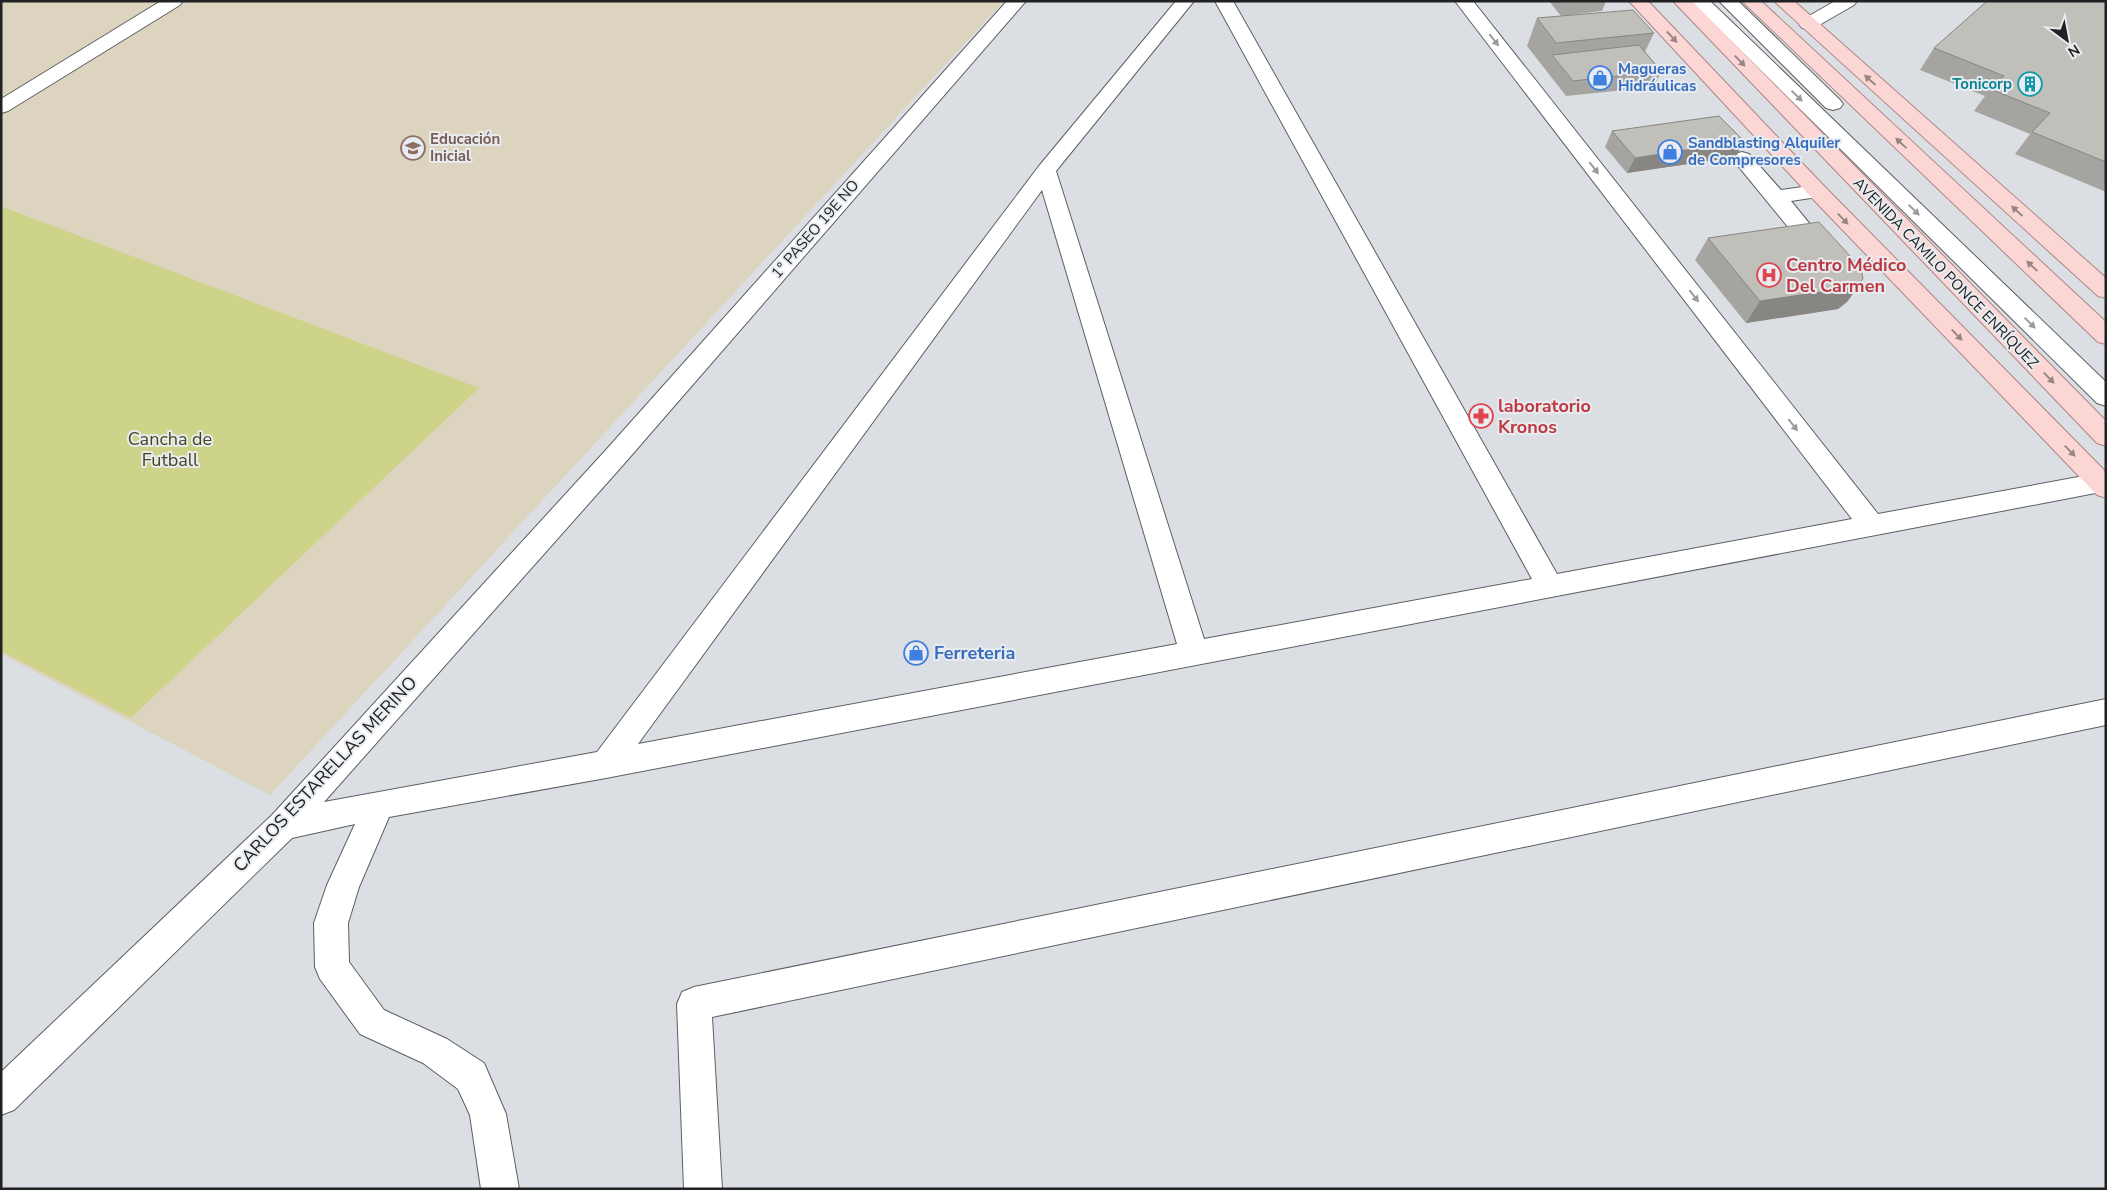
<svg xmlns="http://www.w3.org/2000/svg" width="2107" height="1190" font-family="'Nunito Sans',sans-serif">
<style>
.education{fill:#ddd4bf}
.green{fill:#cdd389}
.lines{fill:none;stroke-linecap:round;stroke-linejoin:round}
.minor-casing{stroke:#5c5f63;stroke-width:2}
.major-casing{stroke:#ac8584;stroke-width:2}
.minor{fill:#fff;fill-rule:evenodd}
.major{fill:#fbd6d5;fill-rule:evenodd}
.wall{fill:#a6a4a0}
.shaded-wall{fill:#878682}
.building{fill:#c1bfba;stroke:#878682}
.oneway{fill:#988584}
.oneway2{fill:#9b9b9c}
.labels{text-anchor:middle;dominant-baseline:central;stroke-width:4;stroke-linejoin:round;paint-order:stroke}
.far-shop-label{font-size:15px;font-weight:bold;fill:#366cbe;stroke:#e8ecf0;text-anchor:start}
.far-culture-label{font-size:15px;font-weight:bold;fill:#0d838f;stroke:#e8ecf0;text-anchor:end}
.far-education-label{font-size:15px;font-weight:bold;fill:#785e54;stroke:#e8ecf0;text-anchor:start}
.far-street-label{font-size:15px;fill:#202122;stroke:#e8ecf0}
.health-label{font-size:18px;font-weight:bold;fill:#be3a42;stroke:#e8ecf0;text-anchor:start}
.park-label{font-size:18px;fill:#44461f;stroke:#e8ecf0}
.shop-label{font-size:18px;font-weight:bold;fill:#366cbe;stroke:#e8ecf0;text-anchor:start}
.street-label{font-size:18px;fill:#202122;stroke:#e8ecf0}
</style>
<rect width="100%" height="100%" fill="#dbdfe3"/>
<path class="education" d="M1 1H1004L270 795 1 654Z"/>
<path class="green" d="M3 207 479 388 131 718 1 651V208Z"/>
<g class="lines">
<g class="minor-casing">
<path id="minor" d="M161 1H183L180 5 8 111 1 113V99Z
M1007 1H1026L623 465 324 802 597 752 1039 166 1176 1H1194L1056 171 1204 639 1532 579 1215 1H1233L1557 574 1852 519 1455 1H1473L1878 514 2100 473 2106 475V491L606 778 389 817 359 887 348 923 349 962 384 1010 447 1039 484 1063 506 1114 519 1189H481L470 1115 458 1089 423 1063 360 1034 320 979 315 967 314 923 327 885 355 824 292 838 14 1110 1 1115V1072L272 815 605 451ZM1042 190 1177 644 638 744Z
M1691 1H1710L2106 382V406L2097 403Z
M1719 1H1738L1840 100 1843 104 1840 108 1833 110 1826 108Z
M1835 1H1857L1854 5 1814 28 1808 29 1802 28 1799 24 1802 20Z
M1742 152 1749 154 1781 190 1817 185 1824 186 1827 191 1824 196 1791 201 1831 250 1834 255 1831 260 1823 262 1815 260 1735 162 1732 158 1735 154Z
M2106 699V725L712 1017 722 1189H684L677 1004 682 992 694 987Z"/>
</g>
<g class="major-casing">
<path id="major" d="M1629 1H1648L1824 186 2106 472V498L2097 495 1810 196Z
M1673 1H1692L2106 421V446L2097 443Z
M1742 1H1761L2106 322V344L2098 342Z
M1774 1H1794L2106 278V298L2098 296Z"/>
</g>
<use href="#minor" class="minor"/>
<use href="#major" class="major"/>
</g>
<path class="wall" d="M1549 1H1606L1602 11 1561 16Z
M2106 1V192L2015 154 2030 134 1974 111 1985 96 1920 70 1934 48Z
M1537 18 1654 33 1645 52 1661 71 1654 87 1566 96 1527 46Z
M1612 131 1744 141 1736 157 1627 173 1605 147Z
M1708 238 1848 301 1838 309 1746 323 1695 260Z"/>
<path class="shaded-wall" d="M1744 141 1736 157 1627 173 1635 158Z
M1863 279 1848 301 1838 309 1746 323 1760 301Z"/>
<path class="building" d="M1987 1H2106V162L2032 132 2050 113 1990 89 2004 76 1934 48Z
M1633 10 1654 33 1556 43 1537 18Z
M1639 45 1661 71 1573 81 1552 55Z
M1719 116 1744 141 1635 158 1612 131Z
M1819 222 1861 268 1863 279 1854 287 1760 301 1708 238Z"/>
<defs><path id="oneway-solid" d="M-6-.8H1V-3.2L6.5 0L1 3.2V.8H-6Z" transform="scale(1.25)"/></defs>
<g class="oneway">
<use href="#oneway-solid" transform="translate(1672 37) rotate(47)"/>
<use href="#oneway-solid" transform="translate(1740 61) rotate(46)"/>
<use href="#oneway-solid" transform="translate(1870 80) rotate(-138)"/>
<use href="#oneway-solid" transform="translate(1901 143) rotate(-137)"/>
<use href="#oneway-solid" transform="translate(2017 211) rotate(-138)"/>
<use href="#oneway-solid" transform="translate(1843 219) rotate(46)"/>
<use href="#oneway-solid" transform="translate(2032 266) rotate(-137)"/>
<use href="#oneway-solid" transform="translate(1957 335) rotate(46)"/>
<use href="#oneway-solid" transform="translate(2049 378) rotate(46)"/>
<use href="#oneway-solid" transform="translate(2070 451) rotate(46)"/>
</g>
<g class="oneway2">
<use href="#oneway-solid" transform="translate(1494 40) rotate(52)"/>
<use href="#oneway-solid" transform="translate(1797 96) rotate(44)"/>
<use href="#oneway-solid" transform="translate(1594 168) rotate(52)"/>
<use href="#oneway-solid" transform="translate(1914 210) rotate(44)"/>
<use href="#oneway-solid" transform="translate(1694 296) rotate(52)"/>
<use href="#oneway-solid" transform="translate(2030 323) rotate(44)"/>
<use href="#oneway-solid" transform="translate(1793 425) rotate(52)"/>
</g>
<defs>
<g id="shop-ring" transform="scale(1.25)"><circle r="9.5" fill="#e8ecf0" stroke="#3f7fe0" stroke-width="1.5"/><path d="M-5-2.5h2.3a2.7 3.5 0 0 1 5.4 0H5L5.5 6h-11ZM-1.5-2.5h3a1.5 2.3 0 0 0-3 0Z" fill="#3f7fe0"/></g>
<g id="building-ring" transform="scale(1.25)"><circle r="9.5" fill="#e8ecf0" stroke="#0f9aa8" stroke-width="1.5"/><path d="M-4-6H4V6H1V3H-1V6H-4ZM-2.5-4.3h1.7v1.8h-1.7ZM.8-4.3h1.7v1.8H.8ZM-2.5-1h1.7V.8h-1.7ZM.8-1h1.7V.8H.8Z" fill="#0f9aa8"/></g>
<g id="school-ring" transform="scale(1.25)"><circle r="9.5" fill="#e8ecf0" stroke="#8d6e63" stroke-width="1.5"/><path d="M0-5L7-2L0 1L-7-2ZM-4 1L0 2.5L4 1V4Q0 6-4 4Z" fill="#8d6e63"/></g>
<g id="hospital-ring" transform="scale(1.25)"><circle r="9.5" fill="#e8ecf0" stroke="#e0444e" stroke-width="1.5"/><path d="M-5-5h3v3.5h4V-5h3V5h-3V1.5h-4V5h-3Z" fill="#e0444e"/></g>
<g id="pharmacy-ring" transform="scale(1.25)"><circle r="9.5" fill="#e8ecf0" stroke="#e0444e" stroke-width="1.5"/><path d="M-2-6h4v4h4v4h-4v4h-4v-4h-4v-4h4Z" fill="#e0444e"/></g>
</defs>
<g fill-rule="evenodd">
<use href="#shop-ring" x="1600" y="78"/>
<use href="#building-ring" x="2030" y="84"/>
<use href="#school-ring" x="413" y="148"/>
<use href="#shop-ring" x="1670" y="152"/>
<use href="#hospital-ring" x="1769" y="275"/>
<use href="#pharmacy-ring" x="1481" y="416"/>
<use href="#shop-ring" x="916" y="653"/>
</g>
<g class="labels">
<g class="far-shop-label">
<text x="1618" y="69">Magueras<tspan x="1618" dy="17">Hidráulicas</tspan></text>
<text x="1688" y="143">Sandblasting Alquiler<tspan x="1688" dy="17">de Compresores</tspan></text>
</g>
<g class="far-culture-label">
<text x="2012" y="84">Tonicorp</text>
</g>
<g class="far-education-label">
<text x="430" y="139">Educación<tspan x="430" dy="17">Inicial</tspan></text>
</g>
<g class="far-street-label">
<text transform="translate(815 229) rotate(-49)">1° PASEO 19E NO</text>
<text transform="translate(1946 273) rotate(46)">AVENIDA CAMILO PONCE ENRÍQUEZ</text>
</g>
<g class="health-label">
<text x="1786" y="265">Centro Médico<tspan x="1786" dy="21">Del Carmen</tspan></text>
<text x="1498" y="406">laboratorio<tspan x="1498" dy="21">Kronos</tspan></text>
</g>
<g class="park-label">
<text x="170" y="439">Cancha de<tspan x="170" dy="21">Futball</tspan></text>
</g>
<g class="shop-label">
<text x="934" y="653">Ferreteria</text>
</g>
<g class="street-label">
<text transform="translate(325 774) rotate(-47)">CARLOS ESTARELLAS MERINO</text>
</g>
</g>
<rect width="2107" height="1190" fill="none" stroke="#202122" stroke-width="5"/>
<g transform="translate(2067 40) rotate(148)" stroke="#e8ecf0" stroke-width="4" paint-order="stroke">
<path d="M0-4L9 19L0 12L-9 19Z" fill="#202122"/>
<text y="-8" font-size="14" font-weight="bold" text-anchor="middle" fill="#202122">N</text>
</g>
</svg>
